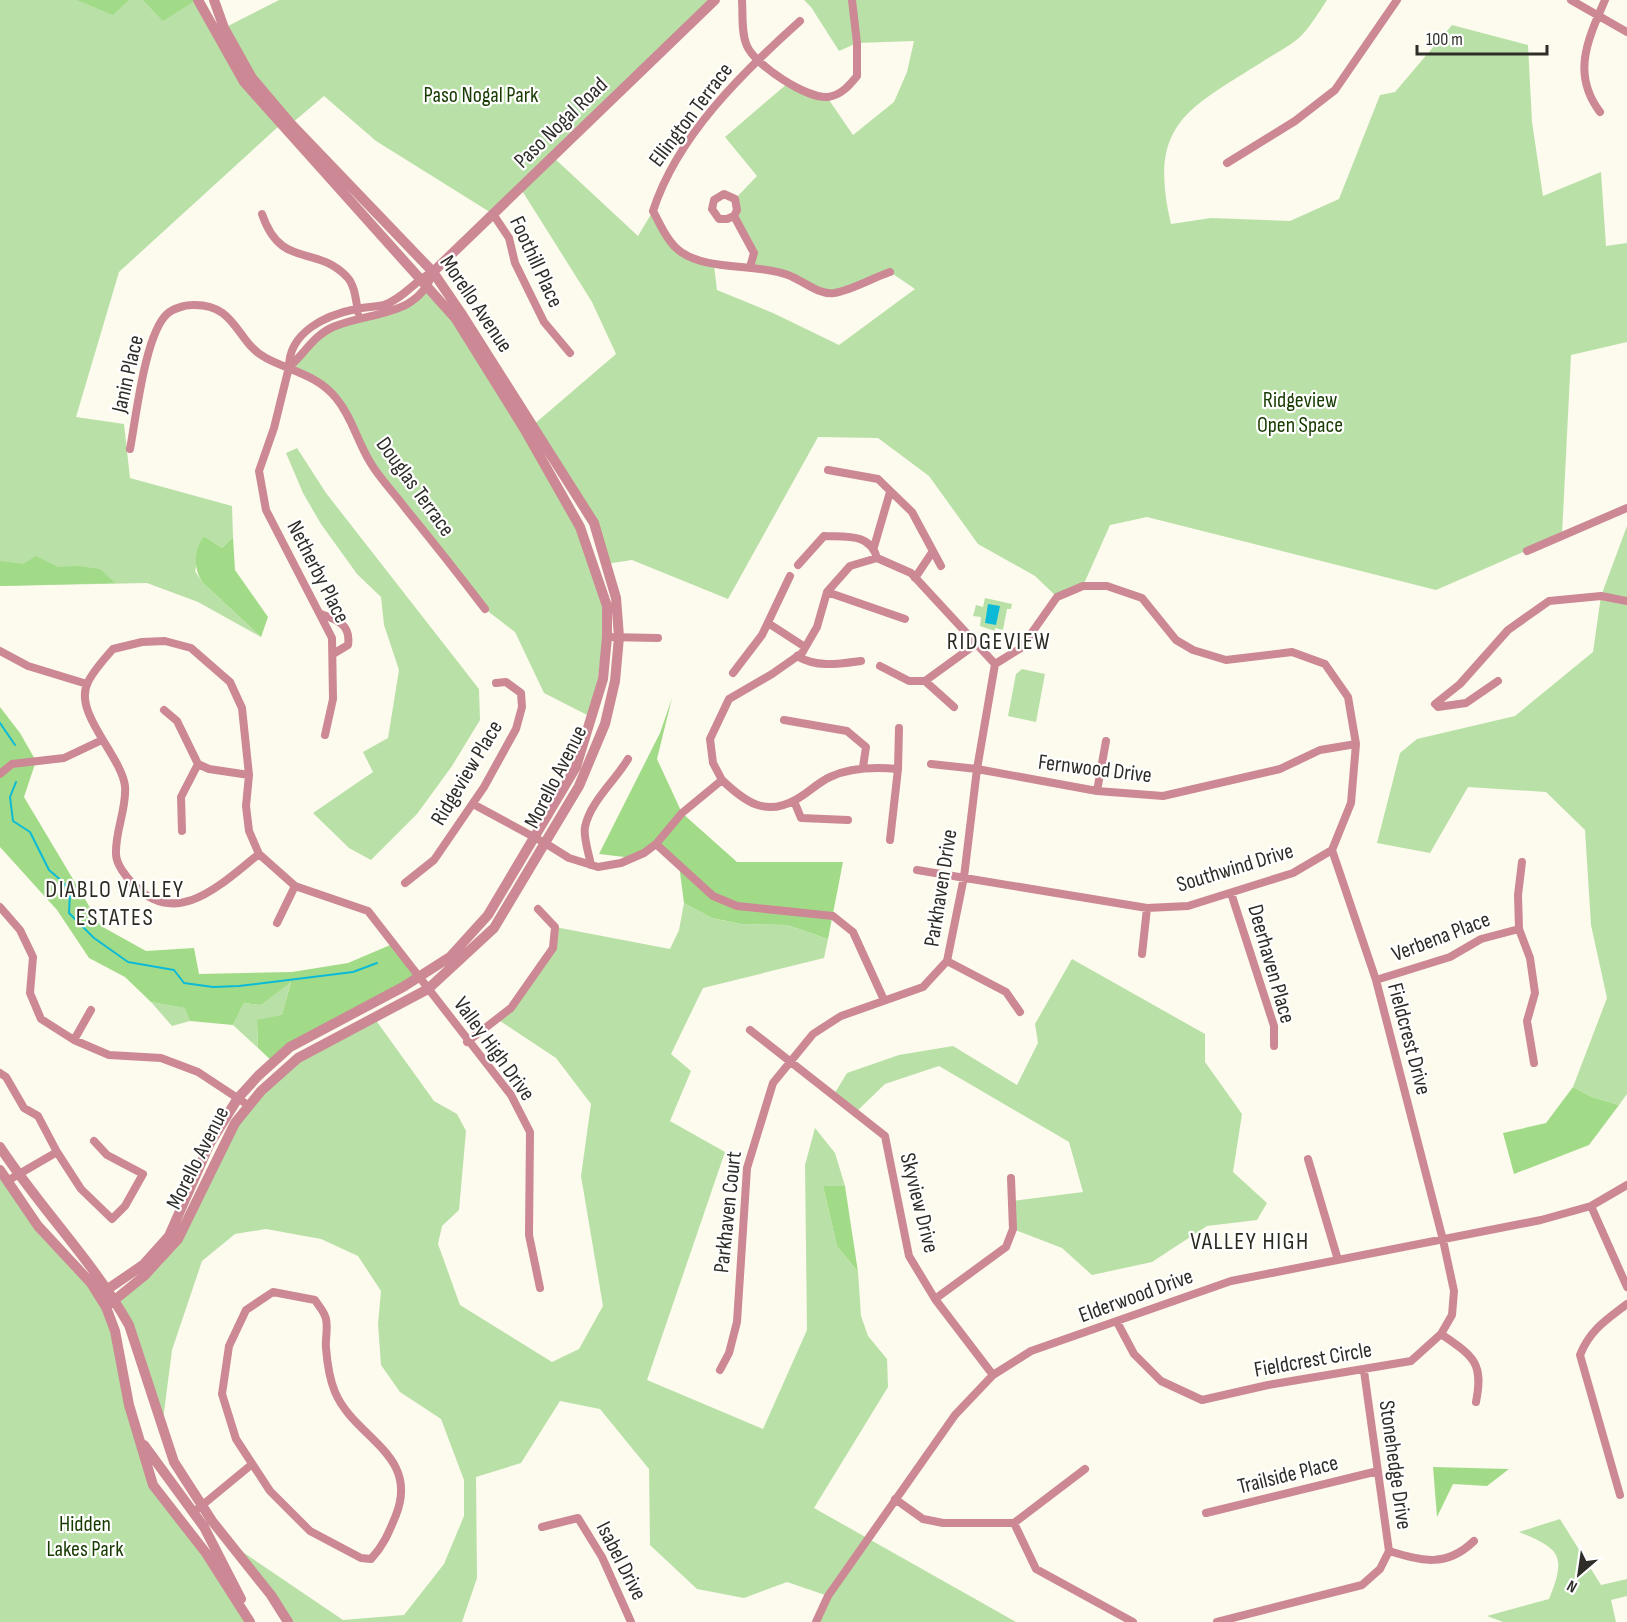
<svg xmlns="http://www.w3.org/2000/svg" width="1627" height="1622" font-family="'Sofia Sans Condensed',sans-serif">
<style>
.green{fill:#b9e1a7}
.forest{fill:#a2db88}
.water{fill:#0cbad7}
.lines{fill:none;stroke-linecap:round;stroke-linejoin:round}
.stream{stroke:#0cbad7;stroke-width:2}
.minor{stroke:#cc8894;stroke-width:8}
.tertiary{stroke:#cc8894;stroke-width:10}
.labels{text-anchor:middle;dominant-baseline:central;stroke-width:4.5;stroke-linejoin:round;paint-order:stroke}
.park-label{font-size:22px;fill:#173b00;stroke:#fff}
.street-label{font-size:22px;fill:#2e2d28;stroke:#fff}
.neighbourhood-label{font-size:24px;letter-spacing:1.5px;fill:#2c2b21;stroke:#fff}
</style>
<rect width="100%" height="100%" fill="#fdfaee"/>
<path class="green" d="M0 0H198L280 125 119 272 76 417 124 424 130 478 232 506 233 537 222 548 204 536 195 571 202 582 261 637 198 602 147 583 0 586Z
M279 0H715L553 157 638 236 653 211 681 252 714 265 717 290 773 313 839 345 915 289 890 272 832 293 787 274 750 267 754 253 739 224 735 199 757 176 725 137 788 83 827 97 853 135 894 102 907 72 914 41 857 43 839 51 811 7 804 0H1327C1319 12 1310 27 1300 37 1290 46 1276 53 1265 60 1189 109 1147 122 1171 224L1211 218 1290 221 1339 199 1380 95 1395 92 1452 25 1528 45 1532 122 1543 196 1601 172 1606 246 1627 243V342L1571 355 1562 535 1436 590 1147 517 1110 525 1083 586 1057 597 1035 576 978 544 929 476 878 438 818 437 728 599 632 560 606 564 594 523 532 426 616 354 592 302 521 189 493 214 376 141 324 96 291 124 252 78 226 27Z
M428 288 456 319 580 527 607 606 593 718 544 693 515 632 485 609 370 462 336 397 289 367 333 327 383 315Z
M297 448 326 493 479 689 480 720 452 766 417 814 371 860 349 848 313 813 373 772 363 752 388 738 399 670 384 625 381 597 357 574 321 524 303 493 286 453Z
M1627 526V1094L1619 1105 1592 1097 1573 1087 1607 998 1591 925 1585 830 1546 792 1468 787 1430 853 1377 843 1400 753 1417 739 1515 716 1593 652 1601 596Z
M985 598 1012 604 1011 609H1007L1003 630 995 628V631L980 626 981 617 973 616 976 605 983 607Z
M1022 669 1045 674 1036 722 1008 716 1016 674Z
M684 903 712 918 741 924 787 925 828 939 824 958 703 988 671 1054 691 1071 670 1121 725 1152 647 1380 763 1429 807 1330 805 1165 815 1128 835 1153 845 1186H823L837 1246 858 1272 861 1316 868 1336 887 1359 888 1387 814 1508 1016 1622H816L828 1596 787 1582 744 1598 697 1589 650 1545 649 1469 600 1409 560 1401 521 1463 476 1477 477 1578 462 1622H288L228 1542 343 1620 404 1615 444 1564 464 1516V1480L441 1419 400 1392 381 1365 378 1324 381 1291 358 1256 321 1239 266 1229 235 1234 202 1261 172 1350 162 1428 119 1305 126 1292 178 1239 235 1123 298 1058 375 1019 434 1101 457 1114 466 1131 459 1210 442 1226 438 1244 460 1305 552 1362 579 1349 603 1306 581 1176 591 1104 556 1058 497 1019 511 1008 553 948 555 927 670 949 679 930Z
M1072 959 1205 1034V1062L1242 1114 1233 1172 1267 1203 1257 1220 1207 1226 1152 1262 1092 1275 1062 1248 1013 1229 1012 1201 1083 1192 1069 1142 939 1066 885 1084 855 1113 833 1096 847 1073 899 1055 953 1046 1017 1085 1038 1043 1035 1024Z
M291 981 282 1016 257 1021 258 1048 233 1025 244 1003 261 1005Z
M151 1002 186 1008 190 1021 172 1026Z
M0 1170 106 1307 153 1485 250 1622H0Z
M1560 1519 1601 1585 1627 1579V1596L1611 1600 1616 1622H1503L1487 1616 1549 1599C1567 1555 1560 1549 1519 1532Z"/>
<path class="forest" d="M77 0H129L113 15Z
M143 0H196L163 21Z
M204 536 222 548 233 537 235 570 268 617 261 637 202 582C193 567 194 550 204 536Z
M36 556 58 567 77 566 100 569 115 583 0 586V561L23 564Z
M672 698 657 759 682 813 737 862H843L828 939 787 925 741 924 712 918 684 903 679 865 656 844 633 858 599 854 660 733Z
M0 707 20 733 36 761 24 797 101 926 146 951 194 948 199 974 292 972 348 963 395 943 420 977 273 1062 258 1048 257 1020 282 1015 291 982 261 1005 244 1003 233 1025 190 1021 185 1008 151 1002 125 977 89 958 57 910 0 847Z
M1573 1087 1592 1097 1619 1105 1589 1145 1514 1174 1503 1133 1546 1123Z
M823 1186H845L858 1272 837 1246Z
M1433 1467 1509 1469 1487 1486 1453 1484 1437 1517Z"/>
<path class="water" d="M988 604 1000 606 996 625 985 623Z"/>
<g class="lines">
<path class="stream" d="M0 723 15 745
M16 782 10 797 13 821 30 832 49 870 63 882 70 893 69 913 94 938 128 962 174 970 184 983 213 987 239 986 353 972 377 963"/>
<path class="minor" d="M742 0C743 14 741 33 747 46 755 65 807 99 828 97 841 95 849 86 857 76V43L852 0
M1571 0 1627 32
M800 21C743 72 677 136 653 211 661 226 668 243 681 252 708 271 756 263 788 275 802 280 818 295 834 293 852 290 872 278 890 272
M1600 112C1571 74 1588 39 1605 0
M1227 163 1295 121 1335 90 1397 0
M262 214C281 270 316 244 347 277 355 285 356 301 358 312
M493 214 509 238 515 263 544 322 570 353
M734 216 727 219H719L712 209 714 200 724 194 735 199 737 210 734 216 754 253 750 267
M433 272C418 318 370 311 333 327 313 336 305 353 289 367 289 332 326 315 356 309 365 307 375 307 384 305 403 299 415 280 433 272Z
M289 367 274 428 259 471 266 510 332 638 333 699 325 735
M130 449C136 418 145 334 167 314 172 309 185 305 192 305 237 303 236 343 266 358 290 371 318 375 336 398 352 417 357 441 370 462 380 479 395 494 406 509 433 542 459 575 485 609
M828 470 878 479 912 512 941 566
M874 547 890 492
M1527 551 1627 508
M798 565 824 536C847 537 870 533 877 558
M915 578 933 551
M827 592 905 619
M321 614C338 620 351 625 348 645L333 654
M768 623 805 647
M607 637 658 638
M0 651 28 666 87 684
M797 656C817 668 839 664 861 661
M880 666 909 681H925L954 707
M733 673 762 635 790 576
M925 681 976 644
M1498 681 1466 703 1438 707 1435 704 1460 684 1508 630 1549 601 1601 596 1627 601
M164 710 177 721 198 764 209 769 249 775
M784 720 847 731 866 747 863 767
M931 764 977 769 1097 791 1163 796 1280 769 1320 750 1356 744
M0 774 12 764 64 758 102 740
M722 780C744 801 765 817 795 800 807 794 817 783 830 777 851 767 875 767 898 769
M1097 791 1106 741
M794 801 801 818 848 820
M473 804 545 843 569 858 598 867 621 863 644 853 656 844 682 813 722 780 713 763 710 739 729 699 772 674 802 653 817 627 827 592 850 566 877 558 911 573 995 664
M182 831 181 797 198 764
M890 840 898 769 899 728
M656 844 713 896 737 906 833 916 853 932 884 1000
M259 854C223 882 178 930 134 885 126 877 116 864 116 854 115 831 127 808 125 786 121 755 72 712 88 682 94 670 104 659 113 649L142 642 165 641 191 648 230 682 242 708 249 775 246 806 249 831 259 854 295 886 368 911 511 1095 530 1132 529 1235 540 1288
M1522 862 1518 895 1519 929 1530 958 1535 993 1527 1021 1534 1063
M591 865C589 854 583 837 585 827 590 802 615 781 628 759
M917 870 1147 908 1188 906 1293 873 1332 850 1351 803 1356 744 1348 697 1325 664 1292 652 1226 660 1193 650 1176 640 1142 598 1107 586H1083L1057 597 1021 648 995 664
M405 883 434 860 484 787 516 729 522 707 521 693 506 682 496 683
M1231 893 1274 1026V1046
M0 907 20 930 33 957 30 993 41 1019 74 1040 109 1055 161 1058 198 1072 248 1105
M277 923 295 886
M1142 954 1147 908
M947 961 1006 992 1020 1012
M1376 980 1450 957 1481 939 1519 929
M750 1030 885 1136 909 1256 935 1299 993 1375
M74 1040 91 1010
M467 1042 511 1008 553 948 555 927 538 909
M0 1073 6 1077 24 1108 38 1116 57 1152 81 1189 112 1219 125 1206 143 1174 107 1155 94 1141
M1308 1159 1338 1260
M7 1181 57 1152
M1591 1206 1627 1287
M273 1292 315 1300C318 1305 323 1310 325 1316 329 1324 325 1338 326 1348 327 1361 330 1380 335 1392 354 1438 420 1454 396 1515 389 1532 384 1545 371 1559L361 1558 310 1531 270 1491 236 1439 222 1394 229 1346 246 1310Z
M935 1299 1006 1247 1013 1229 1011 1178
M1117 1322 1134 1354 1161 1381 1202 1400 1268 1385 1411 1361 1441 1334 1452 1315 1454 1291 1443 1240 1376 980 1332 850
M1441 1334C1473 1356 1484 1362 1476 1402
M720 1370 729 1353 737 1322 747 1168 773 1083 813 1034 841 1016 923 987 947 961 964 877 977 769 995 664
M1620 1495 1580 1355C1590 1330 1606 1320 1627 1304
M895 1499 923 1519 943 1523H1014L1085 1469
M194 1512 251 1465
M1206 1513 1378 1471
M1014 1523 1036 1569 1133 1622
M542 1527 578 1518 602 1557 631 1622
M1389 1551C1422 1561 1446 1568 1474 1541
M816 1622 828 1596 955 1415 993 1375 1031 1351 1231 1281 1541 1220 1591 1206 1627 1185
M1217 1622 1362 1585 1380 1569 1389 1551 1364 1371"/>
<path class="tertiary" d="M433 272 715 0
M0 1147C40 1208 93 1261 129 1325L174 1462 212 1521 271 1595 288 1622
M0 1170 38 1226 91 1283 106 1307 115 1331 129 1405 153 1485 206 1553 250 1622
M99 1295 143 1265 169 1236 210 1143 238 1098 258 1076 290 1047 403 987 450 957 488 915 576 767 603 679 607 637V606L580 527 525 430 456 319 244 82 198 0
M106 1307 144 1276 178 1239 235 1123 261 1091 298 1058 428 989 494 928 579 786 605 724 615 681 619 637 616 598 594 523 461 313 433 272 291 124 252 78 224 28 214 0
M144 1445 204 1527 241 1599"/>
</g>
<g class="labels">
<g class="park-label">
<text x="481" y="95">Paso Nogal Park</text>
<text x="1300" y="400">Ridgeview<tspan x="1300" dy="25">Open Space</tspan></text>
<text x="85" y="1524">Hidden<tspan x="85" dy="25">Lakes Park</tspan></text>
</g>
<g class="street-label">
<text transform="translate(691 115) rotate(-53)">Ellington Terrace</text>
<text transform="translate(561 123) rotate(-44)">Paso Nogal Road</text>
<text transform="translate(536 262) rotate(65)">Foothill Place</text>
<text transform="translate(476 304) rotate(56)">Morello Avenue</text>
<text transform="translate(128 374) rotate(-77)">Janin Place</text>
<text transform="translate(415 487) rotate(54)">Douglas Terrace</text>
<text transform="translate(318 572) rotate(63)">Netherby Place</text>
<text transform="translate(1095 769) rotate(7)">Fernwood Drive</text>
<text transform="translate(467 773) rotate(-59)">Ridgeview Place</text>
<text transform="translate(556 777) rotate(-63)">Morello Avenue</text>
<text transform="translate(1235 868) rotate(-17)">Southwind Drive</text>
<text transform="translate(941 888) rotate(-81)">Parkhaven Drive</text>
<text transform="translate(1441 937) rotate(-21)">Verbena Place</text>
<text transform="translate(1271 964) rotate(74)">Deerhaven Place</text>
<text transform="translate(1409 1039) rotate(75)">Fieldcrest Drive</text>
<text transform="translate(494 1049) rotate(54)">Valley High Drive</text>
<text transform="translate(198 1158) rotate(-63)">Morello Avenue</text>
<text transform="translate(919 1203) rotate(76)">Skyview Drive</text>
<text transform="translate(728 1212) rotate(-84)">Parkhaven Court</text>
<text transform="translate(1136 1296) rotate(-20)">Elderwood Drive</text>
<text transform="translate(1313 1360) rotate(-10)">Fieldcrest Circle</text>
<text transform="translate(1395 1465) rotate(82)">Stonehedge Drive</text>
<text transform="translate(1288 1475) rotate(-14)">Trailside Place</text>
<text transform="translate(621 1561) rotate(63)">Isabel Drive</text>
</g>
<g class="neighbourhood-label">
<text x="999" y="641">RIDGEVIEW</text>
<text x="115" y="889">DIABLO VALLEY<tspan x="115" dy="28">ESTATES</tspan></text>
<text x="1250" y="1241">VALLEY HIGH</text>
</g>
</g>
<g transform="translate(1579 1574) rotate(209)" stroke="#ffffff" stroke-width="4.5" paint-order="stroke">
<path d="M0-4.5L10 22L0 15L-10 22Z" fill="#2e2d28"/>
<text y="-9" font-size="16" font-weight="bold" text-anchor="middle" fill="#2e2d28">N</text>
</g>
<path d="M1417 45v9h130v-9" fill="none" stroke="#2e2d28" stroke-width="3"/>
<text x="1426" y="45" font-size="18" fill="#2e2d28" stroke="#ffffff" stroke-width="4.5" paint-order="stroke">100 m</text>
</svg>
